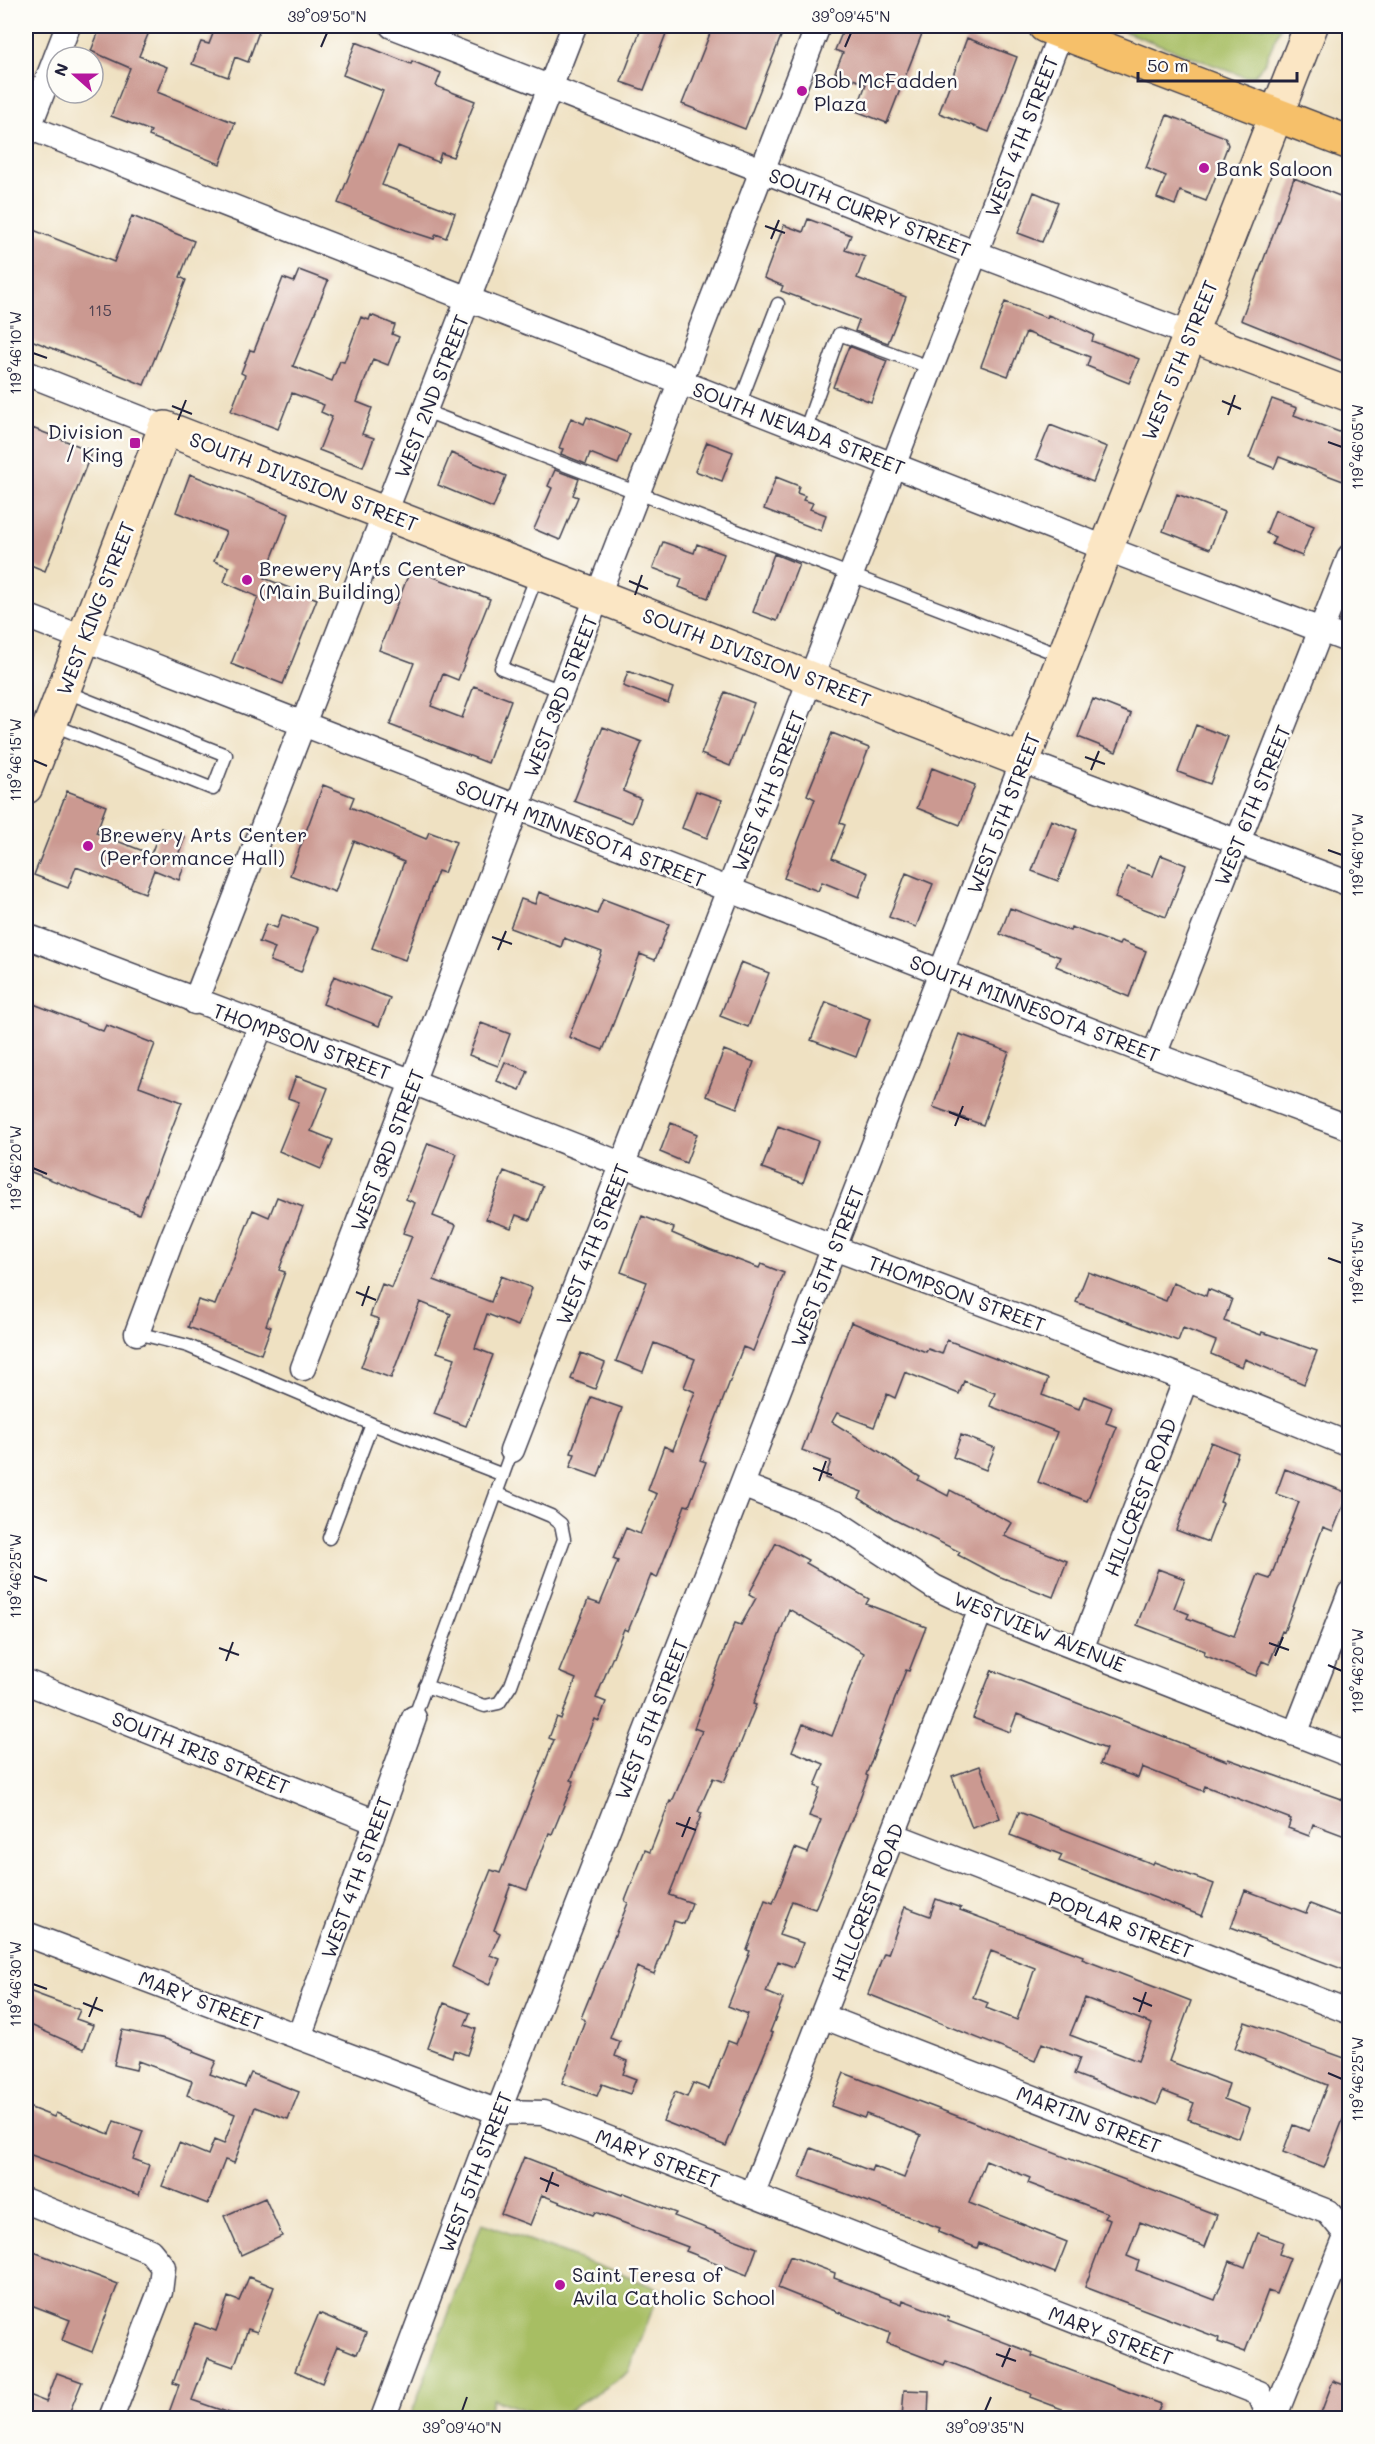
<svg xmlns="http://www.w3.org/2000/svg" width="1375" height="2444" font-family="Mali,sans-serif">
<style>
.green{fill:#a7be64;stroke:#647050;stroke-width:1.5}
.building{fill:#cb9991;fill-rule:evenodd}
.lines{fill:none;stroke-linecap:round;stroke-linejoin:round}
.lane-casing{stroke:#413f4f;stroke-width:15}
.street-casing{stroke:#413f4f;stroke-width:27}
.secondary-casing{stroke:#413f4f;stroke-width:36}
.primary-casing{stroke:#413f4f;stroke-width:36}
.lane{stroke:#fff;stroke-width:12}
.street{stroke:#fff;stroke-width:24}
.secondary{stroke:#fbe6c4;stroke-width:33}
.primary{stroke:#f6c06b;stroke-width:33}
.ticks{fill:none;stroke:#22223b;stroke-width:2}
.poi-dot{fill:#b5179e;stroke:#fdfcf7;stroke-width:2}
.labels{text-anchor:middle;dominant-baseline:central;stroke-width:5;stroke-linejoin:round;paint-order:stroke}
.number-label{font-size:16px;fill:#4c4050}
.poi-label{font-size:20px;fill:#22223b;stroke:#fdfcf7;text-anchor:start}
.street-label{font-size:20px;fill:#22223b;stroke:#fdfcf7}
.neatline{fill:none;stroke:#22223b;stroke-width:2}
.ticks-label{font-size:15px;text-anchor:middle;fill:#22223b}
</style>
<rect width="100%" height="100%" fill="#fdfcf7"/>
<filter id="ink" filterUnits="userSpaceOnUse"><feTurbulence type="fractalNoise" baseFrequency=".0167" numOctaves="2"/><feDisplacementMap in="SourceGraphic" scale="12" xChannelSelector="R" yChannelSelector="G"/><feConvolveMatrix kernelMatrix="1 2 1 2 8 2 1 2 1" color-interpolation-filters="sRGB"/></filter>
<filter id="wash" filterUnits="userSpaceOnUse"><feTurbulence type="fractalNoise" baseFrequency=".008" numOctaves="4" result="noise"/><feDisplacementMap in="SourceGraphic" scale="24" xChannelSelector="R" yChannelSelector="G"/><feGaussianBlur stdDeviation="1.35" result="paint"/><feColorMatrix in="noise" values="0 0 0 0 0 0 0 0 0 0 0 0 0 0 0 0 0 1.4 0 .05"/><feComposite in="paint" operator="in"/></filter>
<g filter="url(#wash)">
<rect width="100%" height="100%" fill="#efe1c2"/>
<path class="green" d="M1110 26H1281L1265 62 1255 75 1245 77Z
M482 2223 660 2289 629 2372 558 2418H548L493 2399 486 2418H410Z"/>
<g id="blocks">
<path class="building" d="M101 26H144L142 30 149 32 139 56 167 67 157 92 235 123 220 164 149 136 151 131 111 116 130 68 91 51Z
M216 26H261L248 62 235 57 228 77 192 64 201 42 209 44Z
M642 26H669L644 90 621 82Z
M713 26H785L745 129 682 104Z
M845 26H925L887 123 856 111 866 84 835 72 843 53 835 50Z
M967 38 1017 57 989 132 939 113Z
M356 42 411 64 412 61 441 73 436 86 475 101 453 157 441 153 438 162 398 146 382 185 455 213 446 238 436 234 434 239 406 230 338 203 383 91 343 75Z
M1167 115 1225 137 1228 145 1206 201 1180 191 1175 205 1157 198 1166 176 1146 168Z
M1294 178 1350 200V364L1241 320Z
M1034 192 1058 202 1042 242 1018 233Z
M132 216 194 241 180 277 186 280 144 385 26 338V227L114 262Z
M808 219 851 235 845 250 865 257 857 278 906 297 888 343 855 331 859 320 781 291 783 286 764 278 784 225 803 232Z
M299 270 328 281 293 366 332 381 340 361 344 362 361 317 369 320 371 315 395 325 392 334 399 337 388 365 373 359 357 402 372 408 362 434 374 438 363 467 319 450 332 417 321 412 324 405 292 393 278 429 231 411 245 375 241 373 250 350 254 351 283 278 294 282Z
M1005 302 1047 318 1048 315 1073 325 1094 335 1092 341 1139 359 1129 383 1087 366 1090 357 1026 332 1008 376 981 366Z
M849 346 887 361 871 402 833 387Z
M1272 399 1297 408 1294 415 1350 436V464L1343 481 1279 457 1274 468 1249 458Z
M587 417 630 434 618 464 590 453 586 464 561 454 563 449 559 448 571 418 584 424Z
M1050 425 1107 447 1093 482 1036 459Z
M32 428 92 451 45 571 26 563V445Z
M707 442 733 452 722 481 695 471Z
M451 453 506 476 493 508 438 485Z
M555 470 579 479 573 495 578 497 560 540 534 529 552 488 548 486Z
M190 474 289 514 264 578 317 599 283 684 231 664 258 597 224 582 229 567 214 561 226 532 176 512Z
M776 477 799 486 797 493 805 496 803 500 813 503 810 509 826 515 821 531 764 509Z
M1177 494 1224 512 1210 549 1163 531Z
M1275 510 1314 526 1302 556 1272 544 1275 537 1266 533Z
M663 542 694 553 697 544 724 554 708 598 679 587 682 579 653 568Z
M774 554 799 564 777 621 753 612Z
M411 568 490 599 458 680 443 674 431 706 462 718 474 686 511 700 488 763 390 725 414 663 379 650Z
M628 671 673 688 668 703 623 686Z
M725 692 754 703 730 766 701 754Z
M1093 699 1131 714 1116 752 1078 737Z
M1196 725 1228 737 1210 784 1178 772Z
M603 727 642 742 623 791 641 799 632 823 574 801Z
M832 733 869 748 840 823 845 825 832 858 868 873 859 897 822 882 818 891 784 878 815 799 807 795Z
M932 768 975 785 960 825 917 808Z
M323 785 354 797 350 807 426 839 429 832 456 842 444 873 438 871 405 960 372 948 404 862 354 841 335 892 290 875Z
M67 791 106 806 96 833 151 854 161 828 185 837 178 855 187 858 179 880 154 870 145 893 76 867 68 888 34 875Z
M696 791 722 800 707 838 682 828Z
M1051 820 1077 830 1058 881 1032 871Z
M1161 855 1186 865 1166 917 1115 898 1127 867 1153 876Z
M906 873 933 884 916 927 889 917Z
M539 892 597 914 603 899 669 924 655 960 640 954 603 1050 569 1037 602 952 564 938 561 947 510 928 521 899 535 904Z
M1010 908 1070 931 1071 927 1119 945 1121 941 1146 951 1129 997 1056 966 1060 957 1000 934Z
M282 915 318 928 301 972 270 961 275 948 259 942 266 924 277 928Z
M741 962 769 973 748 1027 720 1016Z
M334 976 390 998 379 1026 323 1004Z
M26 1001 103 1031 106 1025 155 1044 139 1086 182 1102 139 1214 26 1170Z
M826 1002 870 1019 856 1057 811 1040Z
M481 1023 510 1034 498 1066 469 1055Z
M959 1034 1009 1052 983 1125 933 1107Z
M724 1050 754 1062 737 1108 706 1096Z
M505 1062 528 1071 520 1090 497 1081Z
M296 1076 328 1088 311 1131 333 1140 321 1169 279 1151 299 1102 288 1098Z
M671 1123 697 1134 686 1163 660 1152Z
M778 1126 818 1141 803 1183 762 1168Z
M428 1143 457 1154 433 1216 456 1225 434 1280 491 1302 501 1276 532 1288 518 1326 487 1314 475 1348 493 1355 466 1426 434 1414 455 1358 437 1352 451 1314 420 1302 391 1378 361 1367 379 1319 370 1316 382 1284 392 1288 412 1236 403 1233 415 1203 406 1199Z
M504 1171 543 1186 530 1220 516 1215 511 1228 486 1219Z
M277 1197 303 1207 279 1270 285 1272 266 1325 271 1327 261 1354 188 1327 198 1300 215 1305 253 1210 269 1217Z
M642 1216 674 1228 672 1233 709 1249 759 1268 761 1264 784 1273 753 1351 743 1347 700 1460 706 1462 689 1506 685 1505 657 1578 651 1575 628 1631 624 1629 596 1698 606 1702 599 1721 595 1719 571 1780 574 1781 552 1834 549 1833 527 1890 511 1884 494 1930 500 1933 490 1955 500 1959 489 1985 452 1967 491 1870 500 1873 554 1740 549 1738 557 1717 561 1719 576 1679 559 1672 588 1600 600 1604 618 1561 613 1559 626 1528 640 1534 657 1494 648 1490 664 1446 673 1450 695 1392 684 1387 695 1359 654 1343 643 1372 616 1361 647 1282 621 1272Z
M1088 1272 1166 1301 1173 1283 1206 1296 1208 1289 1232 1299 1224 1321 1261 1335 1262 1332 1317 1351 1304 1384 1245 1359 1242 1367 1211 1354 1216 1341 1183 1328 1178 1341 1076 1302Z
M851 1322 926 1352 928 1349 942 1354 947 1340 996 1359 1048 1379 1042 1395 1079 1409 1084 1396 1112 1407 1106 1423 1117 1427 1087 1501 1038 1482 1057 1432 990 1406 995 1393 964 1381 959 1394 905 1372 895 1398 887 1394 874 1427 837 1413 832 1422 920 1477 918 1480 948 1496 950 1490 1012 1523 1004 1536 1067 1561 1053 1597 998 1576 958 1555 960 1552 893 1519 859 1498 862 1492 825 1478 831 1461 802 1450Z
M581 1353 605 1363 595 1389 571 1379Z
M591 1397 622 1408 598 1477 570 1467 575 1454 571 1453Z
M961 1435 995 1448 986 1470 953 1457Z
M1211 1442 1238 1453 1220 1502 1223 1503 1208 1542 1176 1530Z
M1285 1469 1348 1493 1333 1531 1323 1527 1284 1632 1282 1631 1269 1664 1262 1661 1256 1676 1204 1655 1205 1651 1137 1625 1158 1569 1185 1579 1174 1608 1189 1614 1187 1618 1234 1636 1258 1575 1270 1579 1299 1502 1276 1494Z
M776 1543 808 1560 806 1563 869 1599 866 1604 926 1627 909 1671 906 1670 866 1775 868 1776 856 1809 815 1909 792 1901 779 1935 803 1943 794 1967 778 1961 766 1992 783 1999 770 2032 773 2033 726 2146 663 2121 675 2092 687 2097 693 2083 709 2089 728 2041 736 2044 748 2014 728 2006 750 1951 747 1950 765 1900 773 1903 795 1848 808 1853 821 1820 809 1816 820 1788 815 1786 824 1764 792 1751 803 1724 832 1736 864 1653 789 1609 753 1704 756 1705 740 1745 724 1782 713 1778 698 1812 702 1813 669 1895 692 1903 684 1924 674 1921 654 1974 637 1967 610 2038 620 2042 615 2056 628 2061 623 2074 636 2079 630 2094 602 2084 597 2096 562 2083 585 2020 581 2018 628 1903 625 1901 645 1850 650 1852 670 1801 672 1802 702 1731 694 1728 735 1623 741 1625 756 1598 749 1594Z
M992 1670 1227 1761 1228 1759 1338 1798 1350 1804V1838L1313 1824 1309 1836 1288 1828 1291 1819 1205 1786 1203 1791 1142 1767 1138 1778 1100 1764 1106 1749 1017 1714 1010 1732 973 1718Z
M980 1766 1000 1818 972 1828 952 1776Z
M1019 1812 1153 1864 1154 1862 1214 1884 1202 1916 1059 1861 1062 1855 1010 1835Z
M1245 1890 1306 1913 1310 1904 1350 1919V1972L1231 1927Z
M936 1899 961 1908 960 1910 1083 1956 1082 1959 1191 2001 1169 2061 1229 2084 1224 2099 1250 2109 1239 2138 1188 2119 1194 2103 1163 2091 1157 2105 1074 2074 1080 2058 1042 2043 1035 2061 868 1994 884 1953 888 1954 905 1907 930 1916ZM991 1951 1035 1968 1017 2020 986 2008 988 2003 973 1997ZM1085 1998 1152 2024 1138 2061 1070 2035Z
M26 1990 80 2010 76 2019 93 2025 84 2049 26 2023Z
M444 2003 470 2013 465 2025 476 2029 467 2055 454 2050 452 2057 428 2048Z
M1245 2022 1350 2060V2113L1346 2112 1324 2168 1283 2152 1293 2125 1309 2131 1327 2085 1235 2048Z
M122 2030 166 2039 194 2050 193 2052 216 2061 210 2074 245 2087 251 2073 299 2092 288 2119 255 2107 234 2163 225 2160 208 2204 162 2186 179 2143 208 2155 214 2140 224 2144 235 2114 187 2095 192 2081 138 2061 136 2070 114 2065Z
M844 2073 1217 2215 1205 2247 1140 2222 1127 2256 1139 2261 1136 2270 1215 2300 1230 2261 1245 2267 1258 2233 1283 2242 1279 2254 1290 2258 1276 2294 1268 2291 1245 2352 1218 2342 1219 2338 1085 2287 1110 2220 1104 2218 1107 2213 1028 2183 1030 2178 986 2160 969 2203 1067 2242 1055 2273 979 2243 977 2248 938 2232 940 2228 800 2177 811 2148 871 2171 873 2166 904 2178 921 2135 866 2114 864 2118 831 2106Z
M26 2106 54 2117 56 2113 109 2134 114 2121 143 2131 133 2159 149 2165 139 2195 26 2153Z
M524 2157 622 2195 623 2193 676 2213 674 2216 757 2248 747 2275 686 2251 688 2247 595 2212 593 2215 542 2195 530 2225 501 2214Z
M265 2198 282 2236 241 2255 224 2216Z
M26 2249 118 2284 92 2352 62 2340 70 2320 26 2303Z
M790 2256 835 2273 834 2278 902 2304 903 2300 949 2318 948 2321 1033 2353 1032 2356 1161 2404 1155 2418H1086L1030 2397 1031 2394 946 2361 944 2365 887 2343 890 2333 778 2288Z
M249 2277 274 2287 257 2332 248 2329 234 2367 208 2358 192 2400 238 2416 237 2418H167L179 2385 173 2383 195 2323 216 2331 228 2297 239 2301Z
M319 2313 366 2333 357 2354 337 2346 322 2383 295 2371Z
M57 2373 82 2382 70 2411 85 2417V2418H26V2394L46 2402Z
M1333 2381 1350 2387V2418H1319Z
M904 2390 929 2391 928 2418H902Z"/>
</g>
</g>
<g filter="url(#ink)">
<use href="#blocks" fill-opacity="0" stroke="#413f4f" stroke-width="1.5"/>
<g class="lines">
<g class="lane-casing">
<path id="lane" d="M739 405 778 304
M425 411 1062 656
M805 431 839 334 932 368
M538 573 501 668 562 691
M51 724 213 789 226 755 64 691
M137 1333 188 1346 372 1424
M329 1538 372 1424 503 1475
M425 1686 485 1706 499 1703 511 1685 564 1539 561 1524 551 1516 496 1493
M414 1718 512 1450"/>
</g>
<g class="street-casing">
<path id="street" d="M392 26 954 245 1189 334
M26 126 1105 548 1350 641
M26 135 68 26
M26 373 165 428
M26 616 1154 1055 1350 1128
M26 936 413 1082 834 1248 1186 1379 1350 1445
M195 1002 574 26
M1154 1055 1350 556
M137 1333 171 1241 261 1026
M303 1368 598 595 818 26
M512 1450 1061 32
M742 1485 836 1522 934 1587 995 1616 1350 1755
M1081 1649 1186 1379
M26 1682 376 1822
M1295 1734 1350 1593
M893 1835 1350 2012
M26 1934 498 2112 543 2113 1259 2393 1270 2418
M822 2016 1328 2212 1350 2239
M299 2037 414 1718
M752 2195 981 1609
M26 2201 150 2251 163 2267 160 2292 111 2418
M383 2418 498 2112 1023 761 1350 884
M1274 2418 1350 2227"/>
</g>
<g class="secondary-casing">
<path id="secondary" d="M1189 334 1350 395
M26 787 165 428 1023 761 1311 26"/>
</g>
<g class="primary-casing">
<path id="primary" d="M1045 26 1350 143"/>
</g>
<use href="#lane" class="lane"/>
<use href="#street" class="street"/>
<use href="#secondary" class="secondary"/>
<use href="#primary" class="primary"/>
</g>
</g>
<path class="ticks" d="M321 47 327 33M845 47 851 33M765 226 785 233M771 239 779 220M33 353 47 358M1222 401 1241 409M172 406 192 414M1228 415 1235 395M178 420 186 400M1328 442 1342 447M629 581 648 589M635 595 642 575M1085 757 1105 764M33 760 47 766M1091 770 1099 751M1328 850 1342 855M492 937 512 944M498 950 506 931M949 1112 969 1120M955 1126 963 1106M33 1168 47 1174M1328 1258 1342 1263M356 1292 376 1300M362 1306 369 1286M813 1468 832 1475M819 1481 826 1461M33 1576 47 1581M1269 1643 1289 1650M219 1648 239 1655M1275 1656 1283 1637M226 1661 233 1642M1328 1665 1342 1671M676 1823 696 1830M682 1837 690 1817M33 1984 47 1989M1133 1998 1152 2006M83 2003 103 2011M1139 2012 1146 1992M89 2017 97 1997M1328 2073 1342 2079M540 2178 559 2186M546 2192 553 2172M996 2354 1016 2361M1002 2367 1010 2348M462 2411 467 2397M985 2411 991 2397"/>
<g class="poi-dot">
<circle cx="802" cy="91" r="6"/>
<circle cx="1204" cy="168" r="6"/>
<rect x="129" y="437" width="12" height="12" rx="3"/>
<circle cx="247" cy="580" r="6"/>
<circle cx="88" cy="846" r="6"/>
<circle cx="560" cy="2285" r="6"/>
</g>
<g class="labels">
<g class="number-label">
<text x="100" y="309">115</text>
</g>
<g class="poi-label">
<text x="814" y="80">Bob McFadden<tspan x="814" dy="23">Plaza</tspan></text>
<text x="1216" y="168">Bank Saloon</text>
<text x="123" y="431" text-anchor="end">Division<tspan x="123" dy="23">/ King</tspan></text>
<text x="259" y="568">Brewery Arts Center<tspan x="259" dy="23">(Main Building)</tspan></text>
<text x="100" y="834">Brewery Arts Center<tspan x="100" dy="23">(Performance Hall)</tspan></text>
<text x="572" y="2274">Saint Teresa of<tspan x="572" dy="23">Avila Catholic School</tspan></text>
</g>
<g class="street-label">
<text transform="translate(1021 136) rotate(-69)">WEST 4TH STREET</text>
<text transform="translate(870 212) rotate(21)">SOUTH CURRY STREET</text>
<text transform="translate(1179 360) rotate(-68)">WEST 5TH STREET</text>
<text transform="translate(431 396) rotate(-69)">WEST 2ND STREET</text>
<text transform="translate(799 428) rotate(21)">SOUTH NEVADA STREET</text>
<text transform="translate(304 481) rotate(21)">SOUTH DIVISION STREET</text>
<text transform="translate(95 608) rotate(-69)">WEST KING STREET</text>
<text transform="translate(757 657) rotate(21)">SOUTH DIVISION STREET</text>
<text transform="translate(560 696) rotate(-69)">WEST 3RD STREET</text>
<text transform="translate(768 791) rotate(-69)">WEST 4TH STREET</text>
<text transform="translate(1252 805) rotate(-68)">WEST 6TH STREET</text>
<text transform="translate(1003 813) rotate(-69)">WEST 5TH STREET</text>
<text transform="translate(581 833) rotate(21)">SOUTH MINNESOTA STREET</text>
<text transform="translate(1035 1008) rotate(21)">SOUTH MINNESOTA STREET</text>
<text transform="translate(302 1041) rotate(20)">THOMPSON STREET</text>
<text transform="translate(387 1150) rotate(-69)">WEST 3RD STREET</text>
<text transform="translate(592 1244) rotate(-69)">WEST 4TH STREET</text>
<text transform="translate(827 1266) rotate(-69)">WEST 5TH STREET</text>
<text transform="translate(957 1293) rotate(20)">THOMPSON STREET</text>
<text transform="translate(1140 1497) rotate(-69)">HILLCREST ROAD</text>
<text transform="translate(1040 1631) rotate(22)">WESTVIEW AVENUE</text>
<text transform="translate(651 1719) rotate(-69)">WEST 5TH STREET</text>
<text transform="translate(201 1752) rotate(22)">SOUTH IRIS STREET</text>
<text transform="translate(356 1877) rotate(-70)">WEST 4TH STREET</text>
<text transform="translate(867 1902) rotate(-69)">HILLCREST ROAD</text>
<text transform="translate(1121 1924) rotate(21)">POPLAR STREET</text>
<text transform="translate(201 2000) rotate(21)">MARY STREET</text>
<text transform="translate(1089 2119) rotate(21)">MARTIN STREET</text>
<text transform="translate(658 2158) rotate(21)">MARY STREET</text>
<text transform="translate(475 2172) rotate(-69)">WEST 5TH STREET</text>
<text transform="translate(1111 2335) rotate(21)">MARY STREET</text>
</g>
</g>
<rect width="1375" height="2444" fill="none" stroke="#fdfcf7" stroke-width="66"/>
<g transform="translate(75 75) rotate(291)"><circle r="28" fill="#fdfcf7" stroke="#a5a5ac" stroke-width="1.5"/>
<path d="M0-4.5L10 22L0 15L-10 22Z" fill="#b5179e"/>
<text y="-9" font-size="16" font-weight="bold" text-anchor="middle" fill="#22223b">N</text>
</g>
<path d="M1138 72v9h159v-9" fill="none" stroke="#22223b" stroke-width="3"/>
<text x="1147" y="72" font-size="18" fill="#22223b" stroke="#fdfcf7" stroke-width="4.5" paint-order="stroke">50 m</text>
<rect x="33" y="33" width="1309" height="2378" class="neatline"/>
<g class="ticks-label">
<text x="327" y="22">39°09'50"N</text>
<text x="851" y="22">39°09'45"N</text>
<text transform="translate(16 353) rotate(-90)" y="5">119°46'10"W</text>
<text transform="translate(1358 447) rotate(-90)" y="5">119°46'05"W</text>
<text transform="translate(16 760) rotate(-90)" y="5">119°46'15"W</text>
<text transform="translate(1358 855) rotate(-90)" y="5">119°46'10"W</text>
<text transform="translate(16 1168) rotate(-90)" y="5">119°46'20"W</text>
<text transform="translate(1358 1263) rotate(-90)" y="5">119°46'15"W</text>
<text transform="translate(16 1576) rotate(-90)" y="5">119°46'25"W</text>
<text transform="translate(1358 1671) rotate(-90)" y="5">119°46'20"W</text>
<text transform="translate(16 1984) rotate(-90)" y="5">119°46'30"W</text>
<text transform="translate(1358 2079) rotate(-90)" y="5">119°46'25"W</text>
<text x="462" y="2433">39°09'40"N</text>
<text x="985" y="2433">39°09'35"N</text>
</g>
</svg>
